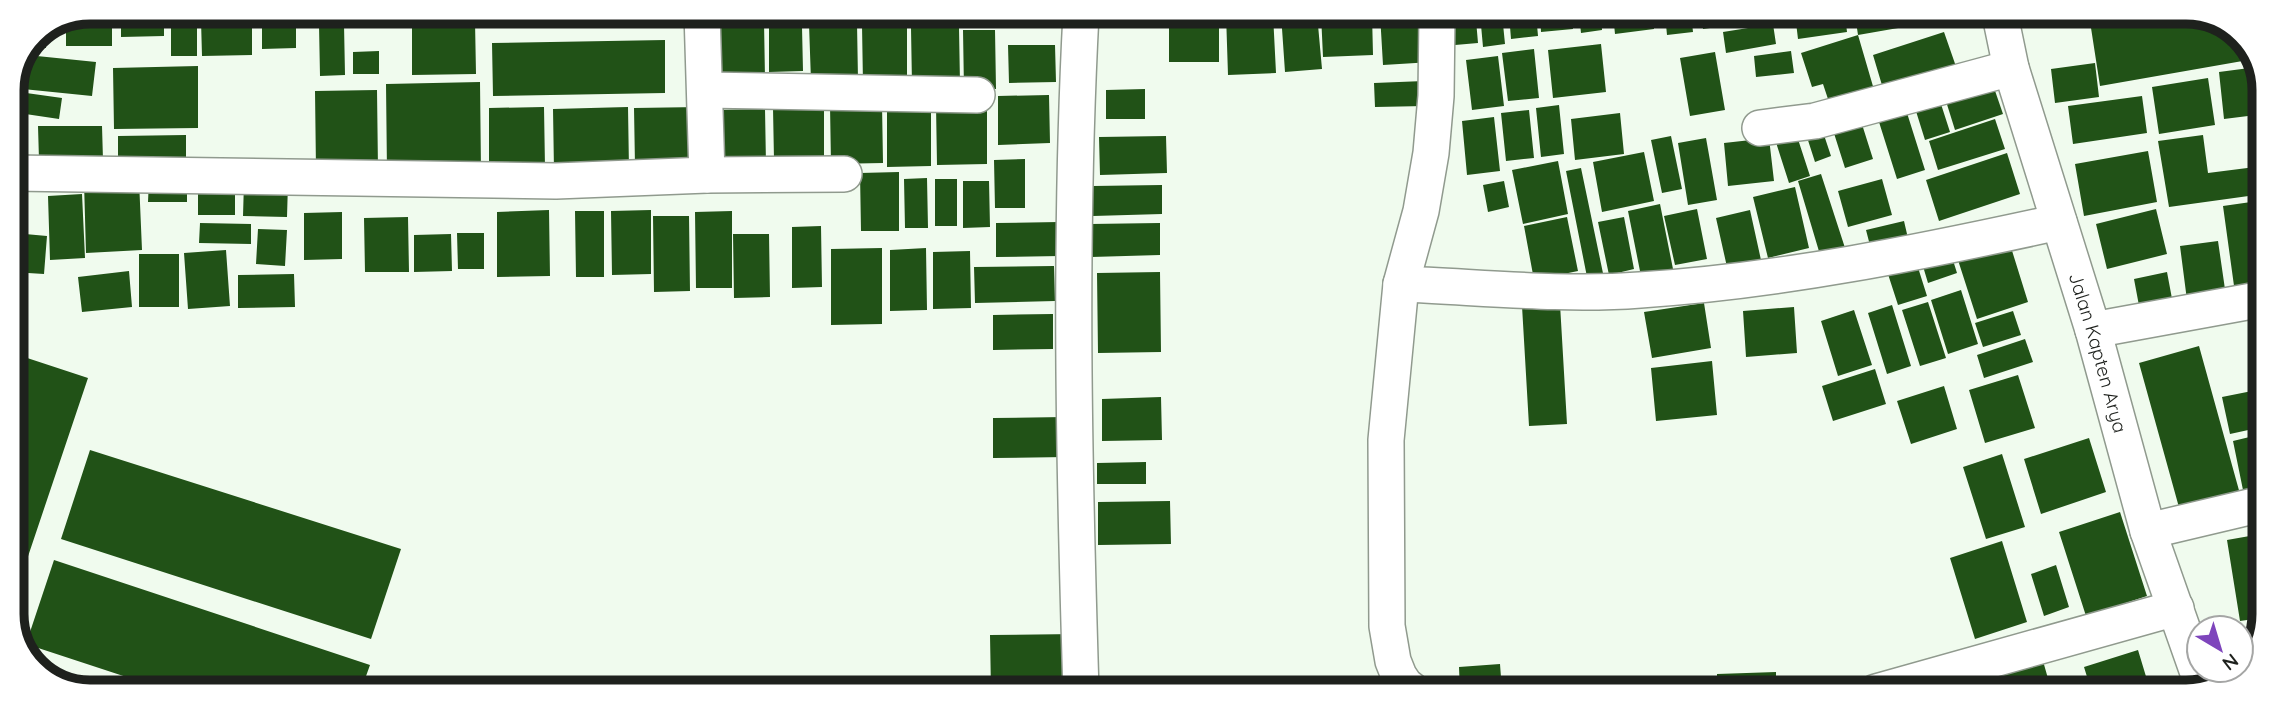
<svg xmlns="http://www.w3.org/2000/svg" width="2276" height="705" font-family="Quicksand,sans-serif">
<style>
.building{fill:#215217}
.lines{fill:none;stroke-linecap:round;stroke-linejoin:round}
.street-casing{stroke:#909a8e;stroke-width:38}
.street{stroke:#fff;stroke-width:35}
.labels{text-anchor:middle;dominant-baseline:central;stroke-width:7;stroke-linejoin:round;paint-order:stroke}
.street-label{font-size:19px;fill:#1e211d;stroke:#fff}
.rim{fill:none;stroke:#1e211d;stroke-width:9}
</style>
<rect width="100%" height="100%" fill="#f0fbee"/>
<path class="building" d="M90 12H112V46H66V22Z
M121 12H164V36L121 37Z
M170 12H203V15H170Z
M262 12 296 13V48L262 49Z
M492 13H541V17H492Z
M911 13H938V20H911Z
M1169 14H1219V62H1169Z
M1226 14H1273L1276 73 1228 75Z
M1281 14H1317L1322 69 1285 72Z
M1321 14H1372L1373 55 1323 57Z
M1380 14H1429L1432 62 1383 65Z
M1480 14H1502L1505 44 1483 47Z
M1509 14H1536L1538 36 1511 39Z
M1540 14H1571L1573 29 1541 32Z
M1579 14H1601L1602 30 1581 33Z
M1613 14H1653L1654 29 1615 34Z
M1665 14H1691L1693 32 1667 35Z
M1702 14H1729L1731 25 1703 29Z
M1737 14H1769V17L1738 18Z
M1795 14 1845 15 1847 32 1798 39Z
M1855 15H1943L1944 20 1858 35Z
M2089 15H2206L2247 42 2254 59 2100 86Z
M252 19V55L202 56 201 20Z
M197 20V56H171V21Z
M1476 20 1478 43 1455 45 1453 23Z
M475 21 476 74 412 75V23Z
M764 21 765 79H707L706 22Z
M857 23 858 80 811 81 809 24Z
M344 24 345 75 320 76 319 25Z
M907 24V83L863 84 862 25Z
M1773 24 1776 44 1726 53 1723 32Z
M802 27 803 71 769 72V28Z
M911 28H959L960 84 912 85Z
M47 30 46 48 30 47 35 35Z
M963 30H995L996 89 964 90Z
M1944 32 1960 78 1887 102 1873 55Z
M1858 35 1877 100 1833 114 1823 84 1812 87 1801 53Z
M665 40V93L493 96 492 43Z
M1601 44 1606 92 1553 98 1548 50Z
M1008 45H1055L1056 82 1009 83Z
M1534 49 1539 98 1508 101 1502 53Z
M379 51V74H353V52Z
M1791 51 1794 73 1756 77 1754 56Z
M1715 52 1725 110 1690 116 1680 58Z
M27 55 96 62 92 96 13 88Z
M1498 56 1504 106 1472 110 1466 60Z
M2095 63 2099 97 2055 103 2051 69Z
M198 66V128L114 129 113 68Z
M2257 67 2264 90 2253 91 2256 115 2224 119 2219 72Z
M2208 78 2215 125 2159 134 2152 87Z
M1424 81 1425 106 1375 107 1374 83Z
M480 82 481 171 387 173 386 84Z
M1992 82 2003 114 1955 130 1945 98Z
M1145 89V119H1106V90Z
M377 90 378 170H316L315 91Z
M12 91 62 98 59 119 12 112Z
M1049 95 1050 143 998 145V96Z
M2142 96 2147 133 2073 144 2068 106Z
M1940 101 1950 132 1925 140 1915 108Z
M882 104 883 163 831 164 830 105Z
M987 104V164L937 165 936 105Z
M1559 105 1564 154 1541 157 1536 108Z
M544 107 545 168 489 169V108Z
M628 107 629 170 554 171 553 109Z
M700 107V165L635 166 634 108Z
M824 107V159L774 160 773 108Z
M765 109 766 165 713 167 712 110Z
M931 109V166L887 167V110Z
M1529 110 1534 158 1506 161 1501 113Z
M1620 113 1624 154 1575 160 1571 119Z
M1907 113 1925 170 1897 179 1879 122Z
M1494 117 1500 171 1467 175 1462 121Z
M1860 118 1873 159 1845 168 1832 127Z
M1995 119 2005 149 1938 170 1929 141Z
M38 126H102L103 160H39Z
M1821 126 1831 156 1815 162 1805 131Z
M1794 127 1810 176 1789 183 1773 133Z
M12 132 26 135 19 165 12 164Z
M186 135V168L118 169V136Z
M2203 135 2208 173 2263 166V194L2169 207 2158 141Z
M1166 136 1167 173 1100 175 1099 137Z
M1671 136 1682 189 1662 193 1651 140Z
M1706 138 1717 200 1688 205 1678 143Z
M1769 138 1774 181 1728 186 1724 143Z
M2148 151 2157 202 2084 216 2075 164Z
M1644 152 1654 201 1602 212 1593 162Z
M2007 153 2020 194 1939 221 1926 180Z
M1025 159V208H995L994 160Z
M1558 161 1568 214 1523 224 1512 170Z
M1581 168 1604 278 1588 282 1566 171Z
M899 172V231H861L860 173Z
M1821 174 1846 251 1821 258 1798 181Z
M927 178 928 228H905L904 179Z
M149 179H187V202H148Z
M935 179H957V226H935Z
M1882 179 1892 215 1848 227 1838 191Z
M139 180 142 250 86 253 84 182Z
M963 181H989L990 227 963 228Z
M1504 181 1509 207 1488 212 1483 185Z
M244 182 288 183 287 217 243 216Z
M198 183H235V215H198Z
M1162 185V214L1093 216V186Z
M1795 187 1809 248 1768 258 1753 197Z
M82 194 85 258 50 260 48 196Z
M2258 201 2263 239V289L2235 293 2223 206Z
M1660 204 1673 269 1641 276 1628 211Z
M1697 209 1707 259 1675 265 1664 216Z
M2156 209 2167 254 2107 269 2096 224Z
M549 210 550 276 497 277V212Z
M651 210V274L612 275 611 211Z
M1750 210 1761 260 1727 267 1716 218Z
M575 211H604V277H576Z
M732 211V288H696L695 212Z
M342 212V259L304 260V213Z
M653 216H689L690 291 654 292Z
M408 217 409 272H365L364 218Z
M1567 217 1578 271 1534 280 1524 226Z
M1624 217 1634 269 1609 275 1598 222Z
M1904 221 1910 247 1873 257 1866 230Z
M1059 222 1060 256 996 257V223Z
M200 223 251 224V244L199 243Z
M1160 223V255L1091 257 1090 224Z
M821 226 822 287 792 288V227Z
M258 229 287 230 285 266 256 264Z
M14 233 47 236 44 274 12 272Z
M457 233H484V269H458Z
M451 234 452 271 414 272V235Z
M733 234H769L770 297 734 298Z
M2009 241 2028 302 1977 319 1957 257Z
M2218 241 2227 303 2188 308 2180 246Z
M882 248V324L831 325V249Z
M926 248 927 310 890 311V250Z
M226 250 230 306 188 309 184 253Z
M970 251 971 308 933 309V252Z
M139 254H179V307H139Z
M1951 254 1957 273 1928 283 1922 263Z
M1915 258 1927 296 1898 305 1886 268Z
M1054 266 1055 301 975 303 974 267Z
M129 271 132 307 82 312 78 277Z
M1160 272 1161 352 1098 353 1097 273Z
M2167 272 2173 304 2140 311 2134 279Z
M294 274 295 307 238 308V275Z
M1961 290 1978 344 1948 354 1931 300Z
M1928 302 1946 358 1920 366 1902 310Z
M1704 303 1711 348 1652 358 1644 312Z
M1560 304 1567 424 1529 426 1522 306Z
M1892 305 1911 366 1887 374 1868 313Z
M1794 307 1797 353 1746 357 1743 311Z
M1854 310 1872 365 1838 376 1821 321Z
M2013 311 2021 335 1983 347 1975 323Z
M1053 314V349L993 350V315Z
M2025 339 2033 362 1984 378 1977 355Z
M2199 346 2240 494 2180 511 2139 363Z
M12 353 88 378 13 601H12Z
M1712 361 1717 415 1656 421 1651 368Z
M1875 369 1886 404 1833 421 1822 386Z
M2018 375 2035 428 1985 443 1969 390Z
M1944 386 1957 429 1911 444 1897 401Z
M2262 389V427L2230 434 2222 397Z
M1161 397 1162 440 1102 441V399Z
M1065 417 1066 457 993 458V418Z
M2262 434V487L2243 490 2233 441Z
M2089 438 2106 492 2041 514 2024 459Z
M90 450 401 549 371 639 61 539Z
M2002 454 2025 527 1986 539 1963 467Z
M1146 462V484H1097V463Z
M1170 501 1171 544 1098 545V502Z
M2120 512 2147 596 2086 616 2059 532Z
M2261 534V618L2240 621 2227 540Z
M2002 541 2027 622 1975 639 1950 558Z
M54 560 370 665 361 690H166L26 644Z
M2056 565 2069 607 2044 616 2031 574Z
M1077 634 1078 691H991L990 635Z
M2138 650 2151 693H2092L2084 667Z
M2043 661 2049 682 2012 693 1950 692 1949 689Z
M1500 664 1502 691 1460 692 1459 667Z
M1776 672V692H1717V674Z
M1703 676 1704 692H1544L1543 682Z
M2069 679 2073 693H2027V692Z
M1165 683V691H1094V688Z"/>
<g class="lines">
<g class="street-casing">
<g id="street">
<path d="M702 13 707 175"/>
<path d="M1081 14C1069 240 1074 465 1081 691"/>
<path id="s1" d="M2000 15 2011 68 2093 330 2148 531 2203 687"/>
<path d="M705 90 977 95"/>
<path d="M1760 128 1815 121 2011 68"/>
<path d="M12 173 556 181 707 175 844 174"/>
<path d="M1401 284C1479 287 1563 296 1640 290 1781 281 1922 252 2059 222"/>
<path d="M2093 330 2263 299"/>
<path d="M2148 531 2262 504"/>
<path d="M1414 692 1405 685 1399 676 1393 661 1387 626 1386 440 1401 284 1421 211 1431 153 1436 96 1437 14"/>
<path d="M1876 692 2176 608"/>
</g>
</g>
<use href="#street" class="street"/>
</g>
<g class="labels">
<g class="street-label">
<text stroke="none"><textPath href="#s1" startOffset="352">Jalan Kapten Arya</textPath></text>
</g>
</g>
<path d="M0 0H2276V705H0ZM90 24H2186A66 66 0 0 1 2252 90V614A66 66 0 0 1 2186 680H90A66 66 0 0 1 24 614V90A66 66 0 0 1 90 24Z" fill="#fff" fill-rule="evenodd"/>
<path class="rim" d="M90 24H2186A66 66 0 0 1 2252 90V614A66 66 0 0 1 2186 680H90A66 66 0 0 1 24 614V90A66 66 0 0 1 90 24Z"/>
<g transform="translate(2220 649) rotate(142)"><circle r="33" fill="#ffffff" stroke="#a5a6a5" stroke-width="2"/>
<path d="M0-5L12 26L0 18L-12 26Z" fill="#7e45bc"/>
<text y="-10" font-size="19" font-weight="bold" text-anchor="middle" fill="#1e211d">N</text>
</g>
</svg>
